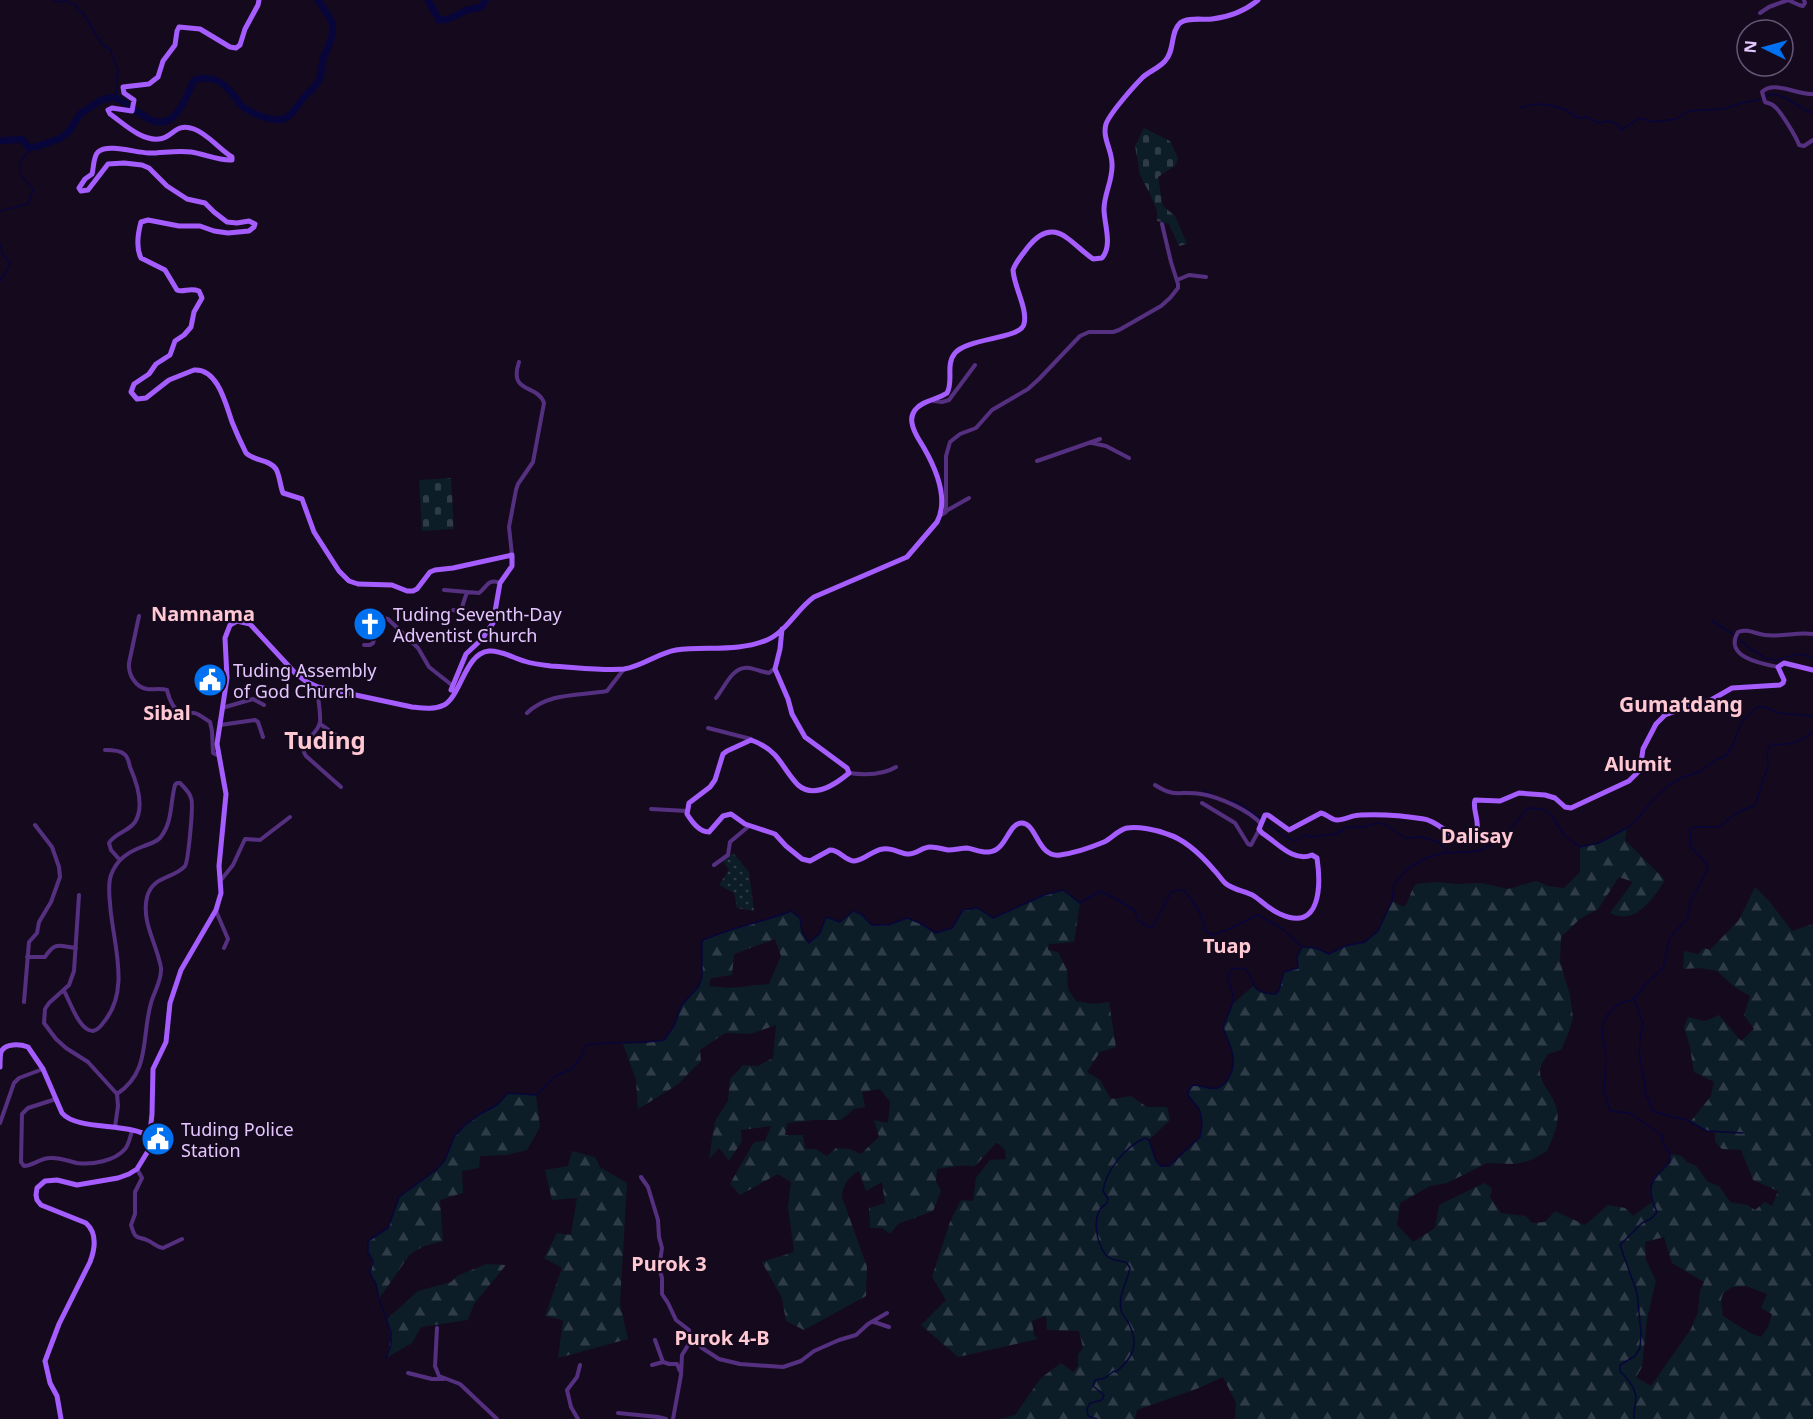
<svg xmlns="http://www.w3.org/2000/svg" width="1813" height="1419" font-family="'Noto Sans',sans-serif">
<style>
.green{fill:url(#green-dots)}
.forest{fill:url(#forest-firs);fill-rule:evenodd}
.cemetery{fill:url(#cemetery-stones)}
.lines{fill:none;stroke-linecap:round;stroke-linejoin:round}
.stream{stroke:#08053b;stroke-width:1.5}
.river{stroke:#08053b;stroke-width:7}
.street{stroke:#563080;stroke-width:4}
.secondary{stroke:#a65dff;stroke-width:5}
.labels{text-anchor:middle;dominant-baseline:central;stroke-width:4.5;stroke-linejoin:round;paint-order:stroke}
.poi-label{font-size:18px;fill:#e5c6ff;stroke:#150a1d;text-anchor:start}
.neighbourhood-label{font-size:20px;font-weight:bold;fill:#ffc8d3;stroke:#150a1d}
.quarter-label{font-size:21px;font-weight:bold;fill:#ffc8d3;stroke:#150a1d}
.district-label{font-size:24px;font-weight:bold;fill:#ffc8d3;stroke:#150a1d}
</style>
<defs>
<pattern id="green-dots" width="8" height="8" patternUnits="userSpaceOnUse" patternTransform="scale(1.5)"><rect width="8" height="8" fill="#0c1d27"/><path d="M2 2h.1M6 6h.1" fill="none" stroke="#2f3c47" stroke-width="1.8" stroke-linecap="round"/></pattern>
<pattern id="forest-firs" width="22" height="20" patternUnits="userSpaceOnUse" patternTransform="scale(1.5)"><rect width="22" height="20" fill="#0c1d27"/><path d="M5 1l3.5 6h-7zM16 11l3.5 6h-7z" fill="#2f3c47"/></pattern>
<pattern id="cemetery-stones" width="16" height="16" patternUnits="userSpaceOnUse" patternTransform="scale(1.5)"><rect width="16" height="16" fill="#0c1d27"/><path d="M2 7V4a2 2 0 0 1 4 0v3zM10 15v-3a2 2 0 0 1 4 0v3z" fill="#2f3c47"/></pattern>
</defs>
<rect width="100%" height="100%" fill="#150a1d"/>
<path class="green" d="M733 853 749 872 754 911 737 908 734 893 719 885 729 870 723 861Z"/>
<path class="forest" d="M1627 828 1625 840 1665 880C1653 899 1635 926 1610 913L1633 882 1619 877 1598 909 1581 918 1561 937 1560 962 1570 995 1573 1018 1568 1034 1561 1050 1548 1054C1545 1059 1540 1065 1540 1071 1540 1085 1555 1096 1557 1110 1560 1125 1552 1138 1547 1151L1531 1160 1520 1163 1512 1164 1487 1163 1447 1183 1430 1186 1400 1203 1397 1225 1413 1242 1435 1228 1439 1205 1484 1183 1492 1188 1490 1197 1501 1213 1526 1216 1532 1223 1545 1222 1555 1211 1585 1225 1608 1205 1625 1208 1633 1216 1652 1202C1647 1180 1656 1176 1670 1162V1154L1682 1156 1687 1162 1696 1166 1708 1182 1719 1186 1730 1202 1747 1205 1755 1210 1765 1202 1772 1206 1778 1191 1753 1180 1741 1150 1722 1149 1715 1142V1133L1707 1131 1691 1121 1711 1096 1714 1082 1694 1072 1690 1047 1684 1027 1688 1017 1705 1021 1719 1015 1741 1041 1754 1029 1744 1015 1750 996 1733 986 1717 971 1700 968 1683 969 1684 951 1698 954 1704 948 1710 950 1739 920 1755 887 1769 901 1792 931 1813 924V1419H1235L1236 1403 1223 1377 1199 1388 1137 1410 1135 1419H1000L1015 1415 1041 1378 1061 1363 1073 1372 1078 1366V1354L1083 1348 1079 1331 1047 1330 1046 1316 1032 1321 1034 1335 1038 1339 958 1357 921 1325 946 1300 932 1277 950 1222 961 1200 973 1201 976 1178 990 1160 1006 1159 1005 1150 997 1142 974 1167C963 1163 949 1168 937 1169L936 1181 941 1191 933 1211 898 1224 890 1234 882 1228H870L869 1208 885 1203 882 1182 866 1191 859 1171C848 1177 843 1184 842 1197L867 1267 866 1296 804 1330 786 1321 782 1298 762 1262 794 1252 788 1207 791 1182 778 1174 740 1195 730 1184 754 1142 765 1141 771 1126 741 1130 742 1141 729 1161 719 1148 709 1159 715 1121 728 1101 730 1079 743 1065 758 1066 773 1058 776 1025 751 1034 725 1033 700 1050 701 1061 677 1085 638 1109 636 1080 623 1044 645 1043 664 1040 674 1026 681 1006 699 986 702 976V941C730 927 762 923 791 911L800 918 802 932 809 943 820 933 826 917 840 922 853 911 861 914 872 925H888L907 918 920 923 936 933 952 928 963 910 978 908 993 918 1044 895 1063 890 1080 903 1074 942 1049 944 1048 950 1058 952 1067 970 1068 989 1076 1001 1093 1004 1109 1002 1116 1047 1100 1052 1087 1072 1100 1080 1111 1099 1131 1096 1147 1107H1167L1170 1120 1149 1140 1156 1161 1161 1166H1169L1200 1137 1202 1126 1201 1116 1199 1109 1188 1095 1189 1090 1193 1085C1201 1085 1209 1090 1217 1088 1222 1087 1225 1083 1228 1079 1240 1060 1229 1045 1223 1027L1233 1004 1253 986 1259 991 1276 994 1279 990 1284 972 1298 968 1297 957 1302 947 1316 948 1329 954 1345 946 1365 942 1378 931 1392 901 1404 907C1410 900 1410 891 1416 884L1437 882 1456 884 1481 883 1508 889 1536 881 1548 886 1564 888 1580 872V847L1599 843ZM775 939 781 956 769 984 730 988 709 986 711 978 732 975 734 954ZM880 1089 890 1102 888 1123 874 1120 879 1137 861 1154 850 1149 836 1148 827 1156 816 1149H805L803 1135H785L787 1123 814 1120H841L854 1109 865 1107 862 1092ZM1664 1237 1672 1263 1704 1282 1700 1291 1698 1312 1691 1329 1651 1386 1636 1377 1642 1367 1647 1319 1656 1281 1646 1260 1645 1242ZM1746 1286 1767 1294 1761 1308 1772 1314 1768 1327 1761 1337 1750 1333 1723 1316 1721 1300 1723 1293 1732 1287Z
M508 1093 536 1095 540 1127 527 1150 507 1155 480 1156 479 1168 462 1171 463 1193 440 1200 443 1241 424 1246 410 1254 379 1299 376 1284 370 1273 372 1261 368 1252V1241L388 1228 399 1197 436 1170 445 1160 454 1137 464 1126 480 1114 497 1105Z
M572 1151 595 1157 600 1167 627 1183 620 1304 628 1339 558 1358 563 1320 545 1316 562 1268 544 1258 557 1233 571 1235 577 1198 552 1200 545 1170 568 1166Z
M486 1264 506 1265 474 1304 468 1320 421 1327 412 1343 386 1358C391 1343 392 1334 386 1320L418 1291 451 1282 457 1276Z"/>
<path class="cemetery" d="M1144 128 1170 141 1178 158 1176 165 1158 177 1163 206 1175 216 1187 244 1179 246 1169 224 1157 221V211L1150 194 1140 175 1135 146Z
M451 478 454 529 422 531 419 480Z"/>
<g class="lines">
<path class="stream" d="M53 0 61 2 67 1 71 4 76 5 78 11 83 13 102 45 110 49 119 73 117 74C116 85 120 86 114 97
M1520 108 1536 104 1549 105 1564 109 1578 118 1587 117 1598 123 1608 121 1616 123 1621 130 1640 118 1652 122 1676 119 1688 111 1723 109 1742 103 1758 100 1772 94 1784 97 1805 110 1813 113
M0 211 28 204 33 190C30 184 23 180 21 174 16 164 25 155 32 148
M0 244 3 255 10 262 7 270 0 281
M1711 620 1734 635
M1738 638 1749 648 1767 659 1777 660 1798 654 1813 657
M1203 790 1215 796
M1230 802 1234 801 1241 804 1286 837 1296 841 1304 835 1311 837 1336 834 1347 827H1364L1377 823 1384 824 1405 838 1422 837 1438 842 1448 852
M1634 999 1643 1024 1640 1038 1639 1053 1645 1085V1094L1650 1101 1652 1111 1676 1118 1685 1119 1707 1131 1743 1133
M386 1358 391 1345V1332L379 1299 376 1284 370 1273 373 1261 368 1252V1241L388 1228 399 1197 436 1170 445 1160 454 1137 464 1126 480 1114 497 1105 508 1093 536 1095 555 1076 572 1069 581 1057 586 1045C612 1041 638 1044 664 1040L674 1026 681 1006 699 986 702 976V941C730 927 762 923 791 911L800 918 802 932 809 943 820 933 826 917 840 922 853 911 861 914 872 925H888L907 918 920 923 936 933 952 928 963 910 978 908 993 918 1044 895 1063 890 1080 903 1100 891 1118 900 1134 910 1139 921 1151 928C1160 916 1164 904 1172 891L1184 890C1194 903 1203 914 1205 931L1212 935 1227 930 1258 915 1280 927 1302 947 1316 948 1329 954 1345 946 1365 942 1378 931 1392 901 1394 884 1407 869 1426 858 1443 853 1479 851 1502 839 1528 808 1543 809 1552 816 1564 835 1580 847 1599 843 1627 828 1635 822 1652 801 1669 785 1681 778 1701 771 1717 759 1725 757 1732 747 1742 721 1757 707H1764L1779 713 1813 716
M1097 1419 1088 1416 1087 1409 1090 1403 1102 1400 1104 1395 1093 1386 1095 1380 1105 1378 1114 1371 1116 1372C1132 1359 1139 1346 1130 1326 1128 1320 1122 1316 1121 1310 1118 1294 1127 1283 1130 1268L1126 1262C1120 1261 1112 1261 1107 1256 1096 1245 1090 1213 1106 1204L1108 1199 1103 1191C1106 1170 1126 1146 1145 1138L1149 1140 1156 1161 1161 1166H1169L1200 1137 1202 1126 1201 1116 1199 1109 1188 1095 1189 1090 1193 1085C1201 1085 1209 1090 1217 1088 1222 1087 1225 1083 1228 1079 1240 1060 1229 1045 1223 1027 1226 1017 1234 1007 1233 995 1232 984 1222 981 1232 969L1244 968C1257 981 1247 993 1276 994L1279 990 1284 972 1298 968 1297 957 1301 949
M1634 1419C1633 1411 1636 1405 1636 1398 1636 1388 1627 1378 1620 1371V1365L1635 1356 1640 1348 1641 1333 1637 1293 1620 1245 1642 1223 1652 1218 1657 1212C1645 1186 1651 1181 1670 1162V1154L1664 1145 1662 1135 1629 1113 1610 1111 1604 1091 1606 1055 1602 1033 1604 1022 1608 1014 1618 1004 1634 999 1646 984 1663 968 1670 937 1687 919 1691 900 1708 868 1707 864 1691 847 1690 829 1696 827H1719L1738 812 1755 805 1768 766 1767 753 1770 744C1787 746 1801 743 1813 731"/>
<path class="river" d="M428 0 439 20C453 20 455 15 467 10 471 9 477 8 481 7L486 0
M0 141 22 139 28 147H36L61 138 70 130 80 114 101 100 114 97C126 102 135 111 147 118 174 134 185 100 194 80 209 75 222 81 231 92 235 96 238 103 243 107 251 113 276 124 286 118 294 113 298 104 304 97 309 91 316 88 319 80 323 72 320 63 325 54 338 26 334 24 318 0"/>
<path class="street" d="M1760 13 1769 7 1788 0 1799 5 1803 6 1805 3 1804 0
M1813 94C1797 95 1774 80 1762 92L1765 102C1768 103 1772 104 1774 106 1780 110 1797 138 1799 145L1804 146 1813 140
M1177 280 1189 275 1206 277
M934 401 942 402 949 400 975 365
M1092 443 1106 446 1129 458
M1037 461 1100 439
M946 511 969 498
M941 515 946 512V456L950 442 960 434 976 428 992 410 1028 389 1039 379 1080 336 1089 332H1113L1119 330 1161 306 1170 298 1178 288V284L1171 262 1162 224
M512 555 509 527 516 490 518 484 533 462 544 403C538 384 508 394 519 362
M444 590 479 593C487 587 488 578 500 583
M453 610 457 611 462 607 467 592
M139 616 129 663C128 674 135 687 147 689 154 690 160 688 167 690 169 699 174 710 183 715 195 709 200 716 210 722L212 731 213 753 217 755
M364 645H370L373 643 379 620 383 618 388 619 418 648 429 667 453 686
M1778 667C1762 664 1723 657 1738 632 1748 628 1755 634 1765 635 1781 637 1797 632 1813 634
M318 687C317 698 321 711 320 722 318 736 296 742 306 756L341 787
M716 698C725 687 732 666 749 668 756 669 762 672 769 673L774 669
M222 708 253 699 264 705
M527 713C549 692 580 696 607 691L624 669
M320 724 337 736
M220 725 255 720 258 722 263 737
M708 728 751 739
M105 750C111 750 120 750 124 754 128 756 129 763 130 767 137 783 145 806 135 822 128 832 115 833 109 843L111 850 119 859
M849 773C864 775 883 775 896 767
M1155 785C1177 799 1179 790 1201 794 1219 797 1249 810 1261 824
M1202 803 1235 823 1248 844 1251 845 1259 830
M651 809 687 811
M714 865 728 855 730 842 749 826
M221 880 233 865 245 839 260 840 290 817
M79 895 74 971 69 985 49 1003 45 1009 44 1023 56 1039 66 1048 88 1062 117 1094 118 1106 115 1127
M216 911 228 939 224 948
M27 957H45C55 941 59 946 76 948
M64 991C70 1001 79 1031 93 1031 98 1030 101 1026 103 1023 132 990 112 941 110 903 109 894 108 884 111 875 117 859 128 852 144 846 150 844 156 842 160 838 173 822 170 803 175 785L177 783H180C184 787 190 793 191 798 194 804 188 862 185 866 174 879 153 875 147 897 141 922 157 944 161 968 162 980 154 992 151 1003 141 1038 151 1071 117 1094
M24 1002 29 942 37 933 39 922 51 902 60 877 59 867 52 847 35 825
M56 1099 28 1108 22 1114 21 1162 24 1166C33 1166 40 1158 50 1158 59 1157 68 1161 77 1163 92 1165 115 1161 125 1149 129 1144 130 1137 132 1131
M0 1123 14 1083 19 1078 43 1069
M137 1169 142 1178 135 1192V1214L131 1225C136 1242 137 1235 149 1241 155 1244 156 1247 163 1248L182 1239
M641 1177 648 1187 658 1220 659 1237 662 1248 659 1267 662 1278V1294L668 1303 676 1320 689 1330 690 1341
M874 1322 889 1327
M437 1328 435 1366 439 1376 460 1384 497 1419
M655 1340 663 1362 669 1364H677L680 1371
M690 1342 697 1341 702 1348 719 1359 740 1364 783 1367 801 1361 814 1351 839 1340 856 1335 868 1324 887 1313
M652 1365 663 1362
M408 1373 432 1379H444
M618 1413 658 1417 666 1419
M578 1419 571 1407 567 1390 577 1377 580 1365
M673 1419 681 1375 682 1355 690 1342"/>
<path class="secondary" d="M259 0 258 5 245 29 240 45 236 48 230 47 200 29 179 27 177 31 175 45 163 61 158 77 149 84 123 87 124 93 134 100 132 111 112 108 108 110 110 114C123 123 141 141 159 139 173 138 175 122 194 129 208 134 219 149 232 157V160C219 161 205 154 191 152 177 150 163 153 149 153 136 153 108 143 98 152 93 157 94 167 92 174L85 179 79 188 81 191 88 190 108 164 124 163 142 165 149 168 167 186 187 199 205 203 214 212 227 222 237 223 249 221 255 224 254 227 249 231 228 233 214 231 200 226H179L148 220 141 222C138 233 136 248 141 258L165 270 177 290C184 293 189 287 199 291L202 298 194 312 191 327 184 335 175 341 170 355 156 364 149 374 134 384 131 392 137 399 146 398 169 380 194 370C218 368 226 405 232 422 236 432 241 443 246 453 254 461 269 459 276 469 280 476 280 486 283 493L302 499 314 532 339 571 349 581 358 584 392 585 407 591H413L417 589 430 572 435 570 453 568 512 555V566L500 583 493 623 482 639 466 654 451 690
M782 629 780 649 775 669 788 699 792 714 805 737 847 768 849 773C836 784 814 799 798 785 789 776 783 764 775 755 768 748 760 743 751 740L727 751 723 754 715 780 710 787 689 803 687 814C692 822 699 832 709 832L723 816 731 814 745 824 775 834 786 846 802 859 810 861 830 850C840 850 844 860 854 861 864 861 872 850 883 849 892 847 900 854 909 854 916 854 923 847 930 847 937 847 942 849 948 850 955 850 961 848 967 848 974 849 981 853 989 852 1006 851 1008 824 1021 823 1037 822 1037 858 1060 855 1074 853 1092 847 1104 842 1112 838 1118 830 1127 828 1138 826 1157 830 1167 834 1184 839 1202 856 1214 870 1218 874 1221 879 1225 883 1233 890 1245 891 1254 896 1263 902 1270 910 1280 914 1321 933 1321 885 1317 858L1312 855C1293 863 1277 842 1262 833L1259 829 1265 815H1268L1289 830 1321 813C1327 814 1331 820 1337 820 1345 820 1352 815 1360 815 1379 814 1406 816 1424 819 1439 821 1456 844 1469 837 1486 829 1471 812 1475 800L1500 801 1519 793 1545 795 1555 798 1565 807 1571 808 1629 781 1640 770 1643 749 1656 724 1665 715 1696 704 1711 700 1732 688 1780 685 1783 683 1784 680 1778 667 1784 663 1813 670
M0 1067C0 1063 0 1056 1 1052 5 1043 20 1044 28 1047L43 1069 62 1113C77 1131 129 1122 150 1137
M61 1419 57 1396 50 1383 45 1361 59 1324 90 1262C95 1249 97 1233 86 1223L41 1205 37 1200 36 1195 37 1188 45 1181 57 1180 77 1185 118 1178 129 1174 137 1169 148 1151 152 1114 153 1069 166 1042 170 1003 181 970 216 910 221 893 219 866 226 794 217 744 227 678 225 638 230 625 237 621 250 624 296 674 307 682 318 687 412 707C422 708 434 710 444 705 461 696 465 653 489 651 501 650 513 658 524 661 533 664 542 665 551 666 572 667 605 671 624 669 643 666 658 653 676 650 705 646 739 652 767 640 786 632 797 609 814 597L907 557 937 522C949 499 936 469 924 448 920 441 913 432 912 423 911 418 912 414 915 410 923 400 937 400 947 393 954 381 945 365 955 353 967 338 1021 339 1024 324 1028 309 1014 287 1013 270 1016 261 1023 254 1028 247 1054 214 1070 243 1093 259L1102 258C1113 245 1104 224 1104 209 1104 194 1113 180 1112 164 1112 150 1102 138 1106 124 1110 113 1134 86 1143 77 1150 71 1159 68 1165 61 1175 51 1170 32 1180 23 1187 17 1203 20 1212 19 1228 17 1245 11 1258 0"/>
</g>
<defs>
<g id="church-disc" transform="scale(1.725)"><circle r="9.5" fill="#0072f1" stroke="#150a1d"/><path d="M-1.2-6h2.4v3.5h3.3v2.4h-3.3V6h-2.4V-.1h-3.3v-2.4h3.3Z" fill="#fff"/></g>
<g id="civic-disc" transform="scale(1.725)"><circle r="9.5" fill="#0072f1" stroke="#150a1d"/><path d="M-.6-6.5H3V-4.5H.6V-3L4-1V1h2V6H-6V1h2V-1L-.6-3ZM-1.2 2.5V6h2.4V2.5Z" fill="#fff"/></g>
</defs>
<g fill-rule="evenodd">
<use href="#church-disc" x="370" y="624"/>
<use href="#civic-disc" x="210" y="680"/>
<use href="#civic-disc" x="158" y="1139"/>
</g>
<g class="labels">
<g class="poi-label">
<text x="393" y="614">Tuding Seventh-Day<tspan x="393" dy="21">Adventist Church</tspan></text>
<text x="233" y="670">Tuding Assembly<tspan x="233" dy="21">of God Church</tspan></text>
<text x="181" y="1129">Tuding Police<tspan x="181" dy="21">Station</tspan></text>
</g>
<g class="neighbourhood-label">
<text x="203" y="613">Namnama</text>
<text x="167" y="712">Sibal</text>
<text x="1638" y="763">Alumit</text>
<text x="1477" y="835">Dalisay</text>
<text x="1227" y="945">Tuap</text>
<text x="669" y="1263">Purok 3</text>
<text x="722" y="1337">Purok 4-B</text>
</g>
<g class="quarter-label">
<text x="1681" y="704">Gumatdang</text>
</g>
<g class="district-label">
<text x="325" y="739">Tuding</text>
</g>
</g>
<g transform="translate(1765 48) rotate(275)"><circle r="28" fill="#150a1d" stroke="#685577" stroke-width="1.5"/>
<path d="M0-4.5L10 22L0 15L-10 22Z" fill="#0072f1"/>
<text y="-9" font-size="16" font-weight="bold" text-anchor="middle" fill="#e5c6ff">N</text>
</g>
</svg>
